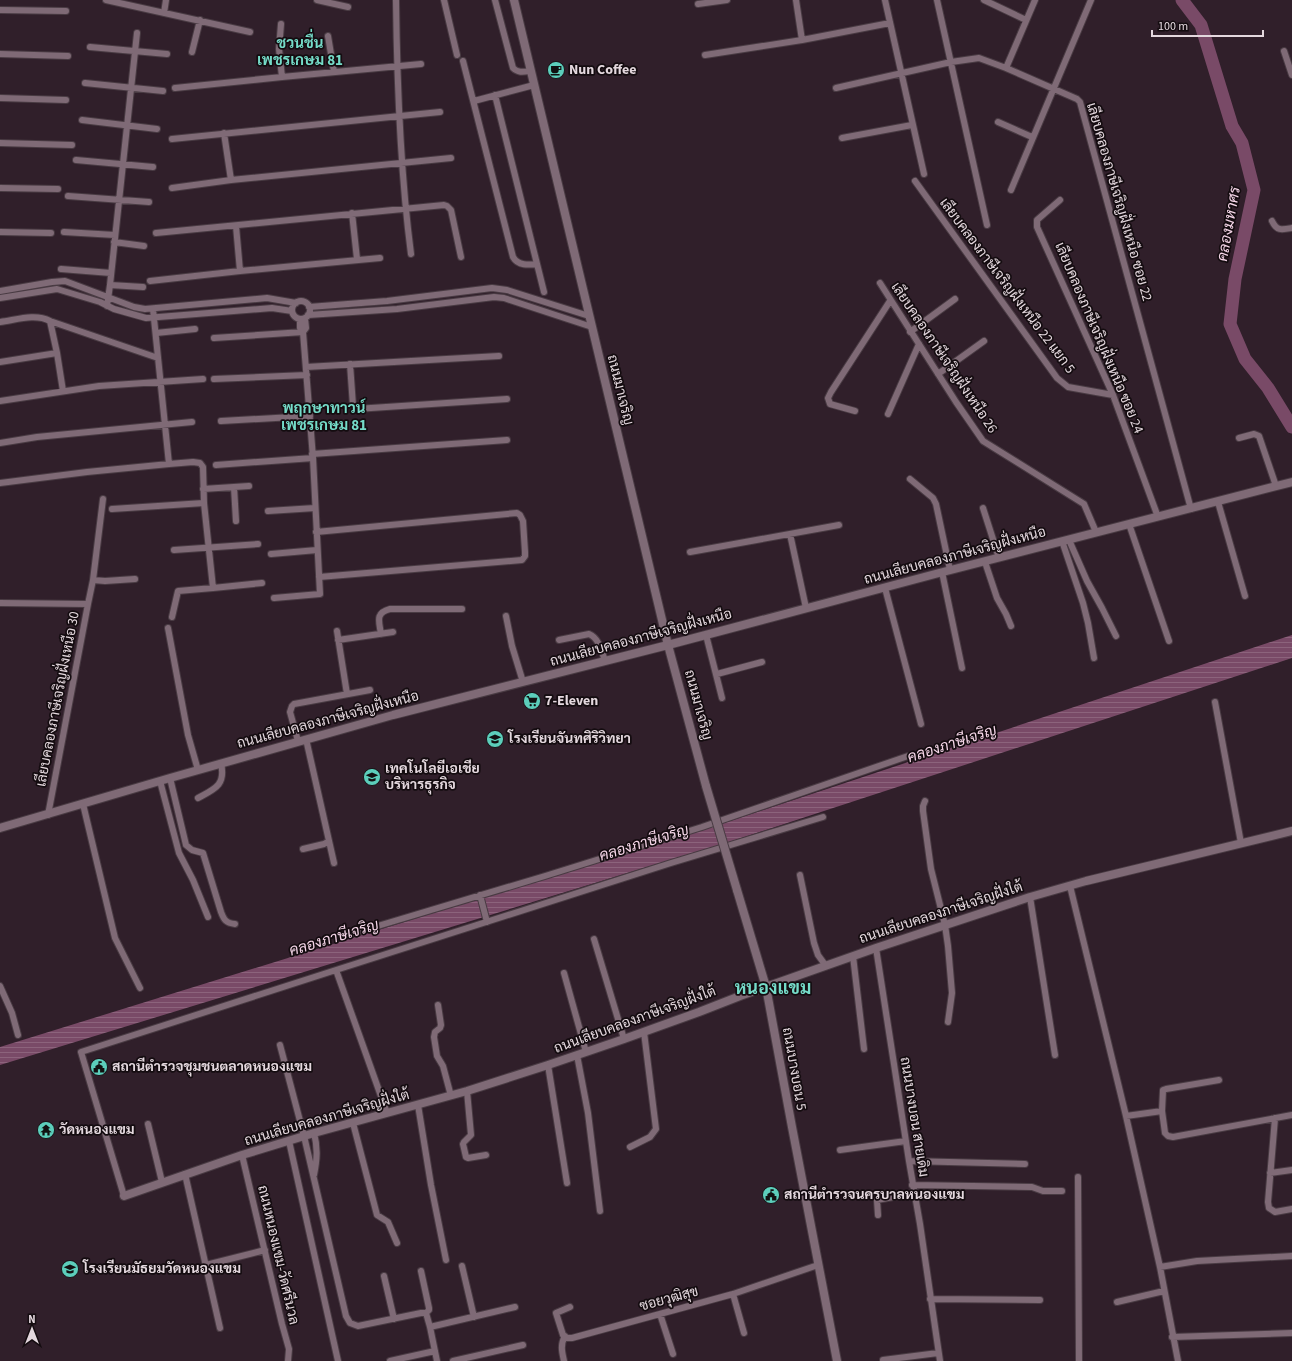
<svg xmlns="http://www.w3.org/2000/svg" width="1292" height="1361" font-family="'Source Sans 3',Sarabun,sans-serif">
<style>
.water{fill:url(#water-rules)}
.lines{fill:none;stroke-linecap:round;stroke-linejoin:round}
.river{stroke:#794a67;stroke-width:13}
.street-casing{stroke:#493b43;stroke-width:8}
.secondary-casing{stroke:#493b43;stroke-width:10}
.street{stroke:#7f6a76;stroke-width:6}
.secondary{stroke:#7f6a76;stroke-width:8}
.secondary-bridge-casing{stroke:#493b43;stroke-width:10;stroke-linecap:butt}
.secondary-bridge{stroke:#7f6a76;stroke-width:8}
.labels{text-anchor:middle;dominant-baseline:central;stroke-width:3.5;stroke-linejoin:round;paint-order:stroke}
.poi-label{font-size:14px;font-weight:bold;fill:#e4d8de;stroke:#140c10;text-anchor:start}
.street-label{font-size:14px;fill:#e4d8de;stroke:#140c10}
.neighbourhood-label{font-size:15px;font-weight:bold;fill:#75dcc9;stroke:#140c10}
.water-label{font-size:15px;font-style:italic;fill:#f5d6e8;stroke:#140c10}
.district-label{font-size:18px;font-weight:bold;fill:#75dcc9;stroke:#140c10}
</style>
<defs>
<pattern id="water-rules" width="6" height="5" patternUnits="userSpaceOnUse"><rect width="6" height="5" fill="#794a67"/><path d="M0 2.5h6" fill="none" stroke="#8c637c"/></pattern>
</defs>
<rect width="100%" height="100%" fill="#301f2a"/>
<path class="water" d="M1292 635V658L729 842 0 1065V1047L724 823Z"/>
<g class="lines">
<path class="river" d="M1182 0 1201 25 1232 126 1242 143 1254 190 1235 279 1230 324 1245 359 1268 388 1292 427"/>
<g class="street-casing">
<path id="street" d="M106 0 250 32
M317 0 348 7
M396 0C397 85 400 170 411 254
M444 0 457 55
M495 0 513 68C518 73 523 72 530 71
M796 0 802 40
M885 0 924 174
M937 0 987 225
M984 0 1026 20
M698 4 727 0
M0 10 66 11
M164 13 166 0
M281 24 279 49 282 77
M328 36 334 72
M90 47 167 54
M1284 51 1292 75
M192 52 200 20
M0 54 68 56
M705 55 802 40 890 23
M463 61 513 257C518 266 529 265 537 264
M1006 68 1035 0
M85 83 163 91
M175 88 282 77 421 64
M836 88 951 62 979 58 1006 68 1077 99 1080 102 1191 509
M495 95 544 292
M0 98 66 100
M474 101 534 85
M82 120 157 129
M998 122 1032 137
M224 133 231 180
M842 138 912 125
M172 139 440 112
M0 143 72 145
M76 160 153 167
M915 181 1057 378 1068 387 1113 395
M0 188 58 189
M172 188 231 180 451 158
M1011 190 1091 0
M68 196 149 202
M1060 200 1037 220V227L1113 395 1158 517
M352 213 357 259
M1272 221C1277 231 1281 230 1292 228
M236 226 240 271
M0 232 51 233
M64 232 115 235
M156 233 444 205 447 206 451 210 461 257
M114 242 144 246
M61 269 111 273
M150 281 240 271 380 258
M880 283 956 402 983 441 1084 504 1096 532
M110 285 143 287
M0 291 52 282 65 281 134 307 145 309 267 298 296 303
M0 298 57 289 100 302 114 309 146 318 272 308 292 311
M292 310a9 9 0 1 1 18 0a9 9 0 1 1-18 0Z
M107 306 110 285 137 33
M309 307 387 301 492 288 507 290 589 316
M153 309 169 464 193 462 200 463 203 467 204 503 213 588 262 583
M308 315 397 309 494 297 504 298 592 327
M300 319V328L303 332 306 328 305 318
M50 321 57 353 63 391
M0 322C16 320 35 313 50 321L158 358
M910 332 955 299
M156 333 195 329
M214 338 303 332 313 458 320 594 274 598
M0 362 57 353
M350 364 353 406 356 409 507 399
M306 367 499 356
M938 374 984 341
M214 379 307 375
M0 401 99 386 203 379
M855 411 830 404 828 398 831 392 890 301
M888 414 919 344
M221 421 310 416
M1239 438 1254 434 1259 436 1276 486
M0 443 37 437 192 422
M312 454 507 440
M216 465 313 458
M910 479 933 498 936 504 950 570
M0 483 87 472 169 464
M234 487 236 521
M203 489 249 486
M1218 502 1245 596
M983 508 999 558
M112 509 204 503
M268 511 315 508
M1129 524 1169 641
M316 532 517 513 520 515 523 521 525 552V556L522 560 319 577
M790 534 806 608
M1069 540 1087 581 1102 608 1116 636
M1062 541 1083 603 1088 623 1094 658
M174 550 258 544
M690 552 839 525
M271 554 317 550
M985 562 997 598 1006 614 1011 626
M942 572 962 668
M93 580 103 499
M885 588 921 724
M0 603 88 604 48 815
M88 604 93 580 105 581 135 579
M506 616 512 646 523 682
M172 617 178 591 213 588
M168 628 188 735 198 770
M337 631 347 694
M381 634C379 621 375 613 390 609H462
M706 635 722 698
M338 640 393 632
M559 640 589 634C599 638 602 652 605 661
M717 674 762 662
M1215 702 1241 843
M306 739 334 863
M298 741 290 712 292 706 294 704 370 690
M170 778 186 845 192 850 203 853 221 912C224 920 226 923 235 924
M160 781 179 853 193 880 208 917
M198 798C215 789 226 785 221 763
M925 801 923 806V811L931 869 945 925 948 946 952 993 948 1022
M83 804 115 938 140 988
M303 849 324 844 329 841
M800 875 814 943 818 955 826 966
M1070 886 1126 1116 1160 1267 1178 1361
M480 895 487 922
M1030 897 1055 1055
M351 934 545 876 702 827 908 756
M594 939 624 1039
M876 948 909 1161 920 1224 940 1361
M853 956 864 1049
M336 970 671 863 823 817
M564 973 586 1052
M0 986 12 1013 18 1035
M438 1005 441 1025 440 1028 435 1032 434 1037 437 1056 443 1066 451 1096
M280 1045 304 1136 346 1316 350 1323 358 1326 421 1313H426L430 1327 437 1361
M577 1055 588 1113 600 1211
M548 1065 567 1183
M467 1091 471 1135 464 1142 463 1144 466 1157 468 1158 486 1155
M418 1105 431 1185 446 1260
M1162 1111 1163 1090 1166 1089 1219 1080
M1126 1116 1162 1111 1165 1133 1168 1136 1173 1137 1292 1115
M1275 1118 1268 1202 1269 1208 1275 1212 1292 1209
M353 1123 377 1215 388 1222 397 1243
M148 1124 162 1182
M289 1141 338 1361
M630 1147 650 1137 656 1129 644 1032
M840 1150 906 1141
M242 1155 282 1324 289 1349 288 1361
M909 1161 1025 1164
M1270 1173 1292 1170
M185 1174 220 1328
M314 1175C317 1160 318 1148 314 1133
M1078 1177 1079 1361
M912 1185 1032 1187 1043 1191H1062
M124 1196 81 1052 336 970 387 1113
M878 1215 877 1200 914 1193
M206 1265 265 1250
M462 1266 474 1317
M1160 1267 1197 1261 1292 1256
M421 1271 429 1308V1310L426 1313
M384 1276 394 1319
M733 1294 744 1333
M930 1299 1040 1300
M1117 1302 1164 1291
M570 1307 556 1313 563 1335 566 1338H572L733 1294 818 1265
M660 1314 673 1354
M430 1327 515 1307
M1172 1337 1292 1333
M883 1360 938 1353
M390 1361 435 1351
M453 1361 523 1345
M564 1361C562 1352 560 1345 565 1336"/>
</g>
<g class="secondary-casing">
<path id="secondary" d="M514 0 668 645 706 786
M0 828 170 778 393 715 668 645 939 573 1292 482
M737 890 766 987 792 1127 837 1361
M124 1196 242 1155 314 1133 467 1091 548 1065 624 1039 699 1012 740 996 876 948 1030 897 1086 881 1292 831"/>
</g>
<use href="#street" class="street"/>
<use href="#secondary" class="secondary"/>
<g class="secondary-bridge-casing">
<path id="secondary-bridge" d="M706 786 737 890"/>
</g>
<use href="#secondary-bridge" class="secondary-bridge"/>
</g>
<defs>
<g id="cafe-disc" transform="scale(0.9)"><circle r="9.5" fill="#5ccebb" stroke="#140c10"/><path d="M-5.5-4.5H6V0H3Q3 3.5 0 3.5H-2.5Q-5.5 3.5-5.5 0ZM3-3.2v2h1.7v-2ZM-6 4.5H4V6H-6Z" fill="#111"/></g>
<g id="supermarket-disc" transform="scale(0.9)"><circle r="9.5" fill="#5ccebb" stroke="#140c10"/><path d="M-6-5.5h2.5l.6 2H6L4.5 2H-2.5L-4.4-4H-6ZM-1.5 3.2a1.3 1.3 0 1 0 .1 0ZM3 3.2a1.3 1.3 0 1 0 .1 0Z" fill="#111"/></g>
<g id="school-disc" transform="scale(0.9)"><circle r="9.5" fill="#5ccebb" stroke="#140c10"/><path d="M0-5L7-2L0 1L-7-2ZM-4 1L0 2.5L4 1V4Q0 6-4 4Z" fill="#111"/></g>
<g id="university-disc" transform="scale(0.9)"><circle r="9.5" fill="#5ccebb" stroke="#140c10"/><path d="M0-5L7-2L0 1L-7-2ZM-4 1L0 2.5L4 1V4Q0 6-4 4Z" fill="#111"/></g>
<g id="civic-disc" transform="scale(0.9)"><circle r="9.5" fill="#5ccebb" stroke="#140c10"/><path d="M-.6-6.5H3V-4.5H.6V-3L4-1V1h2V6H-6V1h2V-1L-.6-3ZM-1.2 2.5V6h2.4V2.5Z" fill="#111"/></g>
<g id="temple-disc" transform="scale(0.9)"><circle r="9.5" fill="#5ccebb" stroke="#140c10"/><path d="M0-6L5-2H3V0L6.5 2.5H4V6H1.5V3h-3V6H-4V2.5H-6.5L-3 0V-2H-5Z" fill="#111"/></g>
</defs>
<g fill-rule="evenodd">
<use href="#cafe-disc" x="556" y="70"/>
<use href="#supermarket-disc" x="532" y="701"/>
<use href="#school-disc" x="495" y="739"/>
<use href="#university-disc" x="372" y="777"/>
<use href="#civic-disc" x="99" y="1067"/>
<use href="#temple-disc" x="46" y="1130"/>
<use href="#civic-disc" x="771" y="1195"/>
<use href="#school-disc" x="70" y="1269"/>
</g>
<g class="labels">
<g class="poi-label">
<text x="569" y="70">Nun Coffee</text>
<text x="545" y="701">7-Eleven</text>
<text x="508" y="739">โรงเรียนจันทศิริวิทยา</text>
<text x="385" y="769">เทคโนโลยีเอเชีย<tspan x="385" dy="16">บริหารธุรกิจ</tspan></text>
<text x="112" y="1067">สถานีตำรวจชุมชนตลาดหนองแขม</text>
<text x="59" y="1130">วัดหนองแขม</text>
<text x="784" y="1195">สถานีตำรวจนครบาลหนองแขม</text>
<text x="83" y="1269">โรงเรียนมัธยมวัดหนองแขม</text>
</g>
<g class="street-label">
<text transform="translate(1119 202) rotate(74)">เลียบคลองภาษีเจริญฝั่งเหนือ ซอย 22</text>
<text transform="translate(1007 286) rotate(53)">เลียบคลองภาษีเจริญฝั่งเหนือ 22 แยก 5</text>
<text transform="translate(1099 338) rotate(67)">เลียบคลองภาษีเจริญฝั่งเหนือ ซอย 24</text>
<text transform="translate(944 358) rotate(56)">เลียบคลองภาษีเจริญฝั่งเหนือ 26</text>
<text transform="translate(620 390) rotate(76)">ถนนมาเจริญ</text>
<text transform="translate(955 556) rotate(-15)">ถนนเลียบคลองภาษีเจริญฝั่งเหนือ</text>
<text transform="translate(641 638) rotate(-15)">ถนนเลียบคลองภาษีเจริญฝั่งเหนือ</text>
<text transform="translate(58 699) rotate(-79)">เลียบคลองภาษีเจริญฝั่งเหนือ 30</text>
<text transform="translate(698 705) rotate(75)">ถนนมาเจริญ</text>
<text transform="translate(328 720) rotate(-15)">ถนนเลียบคลองภาษีเจริญฝั่งเหนือ</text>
<text transform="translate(941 913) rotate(-18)">ถนนเลียบคลองภาษีเจริญฝั่งใต้</text>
<text transform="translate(635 1020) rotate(-20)">ถนนเลียบคลองภาษีเจริญฝั่งใต้</text>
<text transform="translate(794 1069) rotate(80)">ถนนบางบอน 5</text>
<text transform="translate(914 1117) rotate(81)">ถนนบางบอน สายเดิม</text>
<text transform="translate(327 1118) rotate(-16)">ถนนเลียบคลองภาษีเจริญฝั่งใต้</text>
<text transform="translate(278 1255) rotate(77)">ถนนหนองแขม-วัดศรีนวล</text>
<text transform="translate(669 1299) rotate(-15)">ซอยวุฒิสุข</text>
</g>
<g class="neighbourhood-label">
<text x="300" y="43">ชวนชื่น<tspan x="300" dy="17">เพชรเกษม 81</tspan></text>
<text x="324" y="408">พฤกษาทาวน์<tspan x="324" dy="17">เพชรเกษม 81</tspan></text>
</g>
<g class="water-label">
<text transform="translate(1229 224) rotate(-80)">คลองมหาศร</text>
<text transform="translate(952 744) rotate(-18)">คลองภาษีเจริญ</text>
<text transform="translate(644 843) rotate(-17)">คลองภาษีเจริญ</text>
<text transform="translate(334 938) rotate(-17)">คลองภาษีเจริญ</text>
</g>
<g class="district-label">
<text x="773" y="988">หนองแขม</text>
</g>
</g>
<g transform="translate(32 1329)" stroke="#140c10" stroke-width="3" paint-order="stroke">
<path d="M0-3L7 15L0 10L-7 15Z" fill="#e4d8de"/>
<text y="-6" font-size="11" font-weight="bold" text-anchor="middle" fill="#e4d8de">N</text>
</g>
<path d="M1152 30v6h111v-6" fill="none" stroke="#e4d8de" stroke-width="2"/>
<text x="1158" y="30" font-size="12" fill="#e4d8de" stroke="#140c10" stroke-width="3" paint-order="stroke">100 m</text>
</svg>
